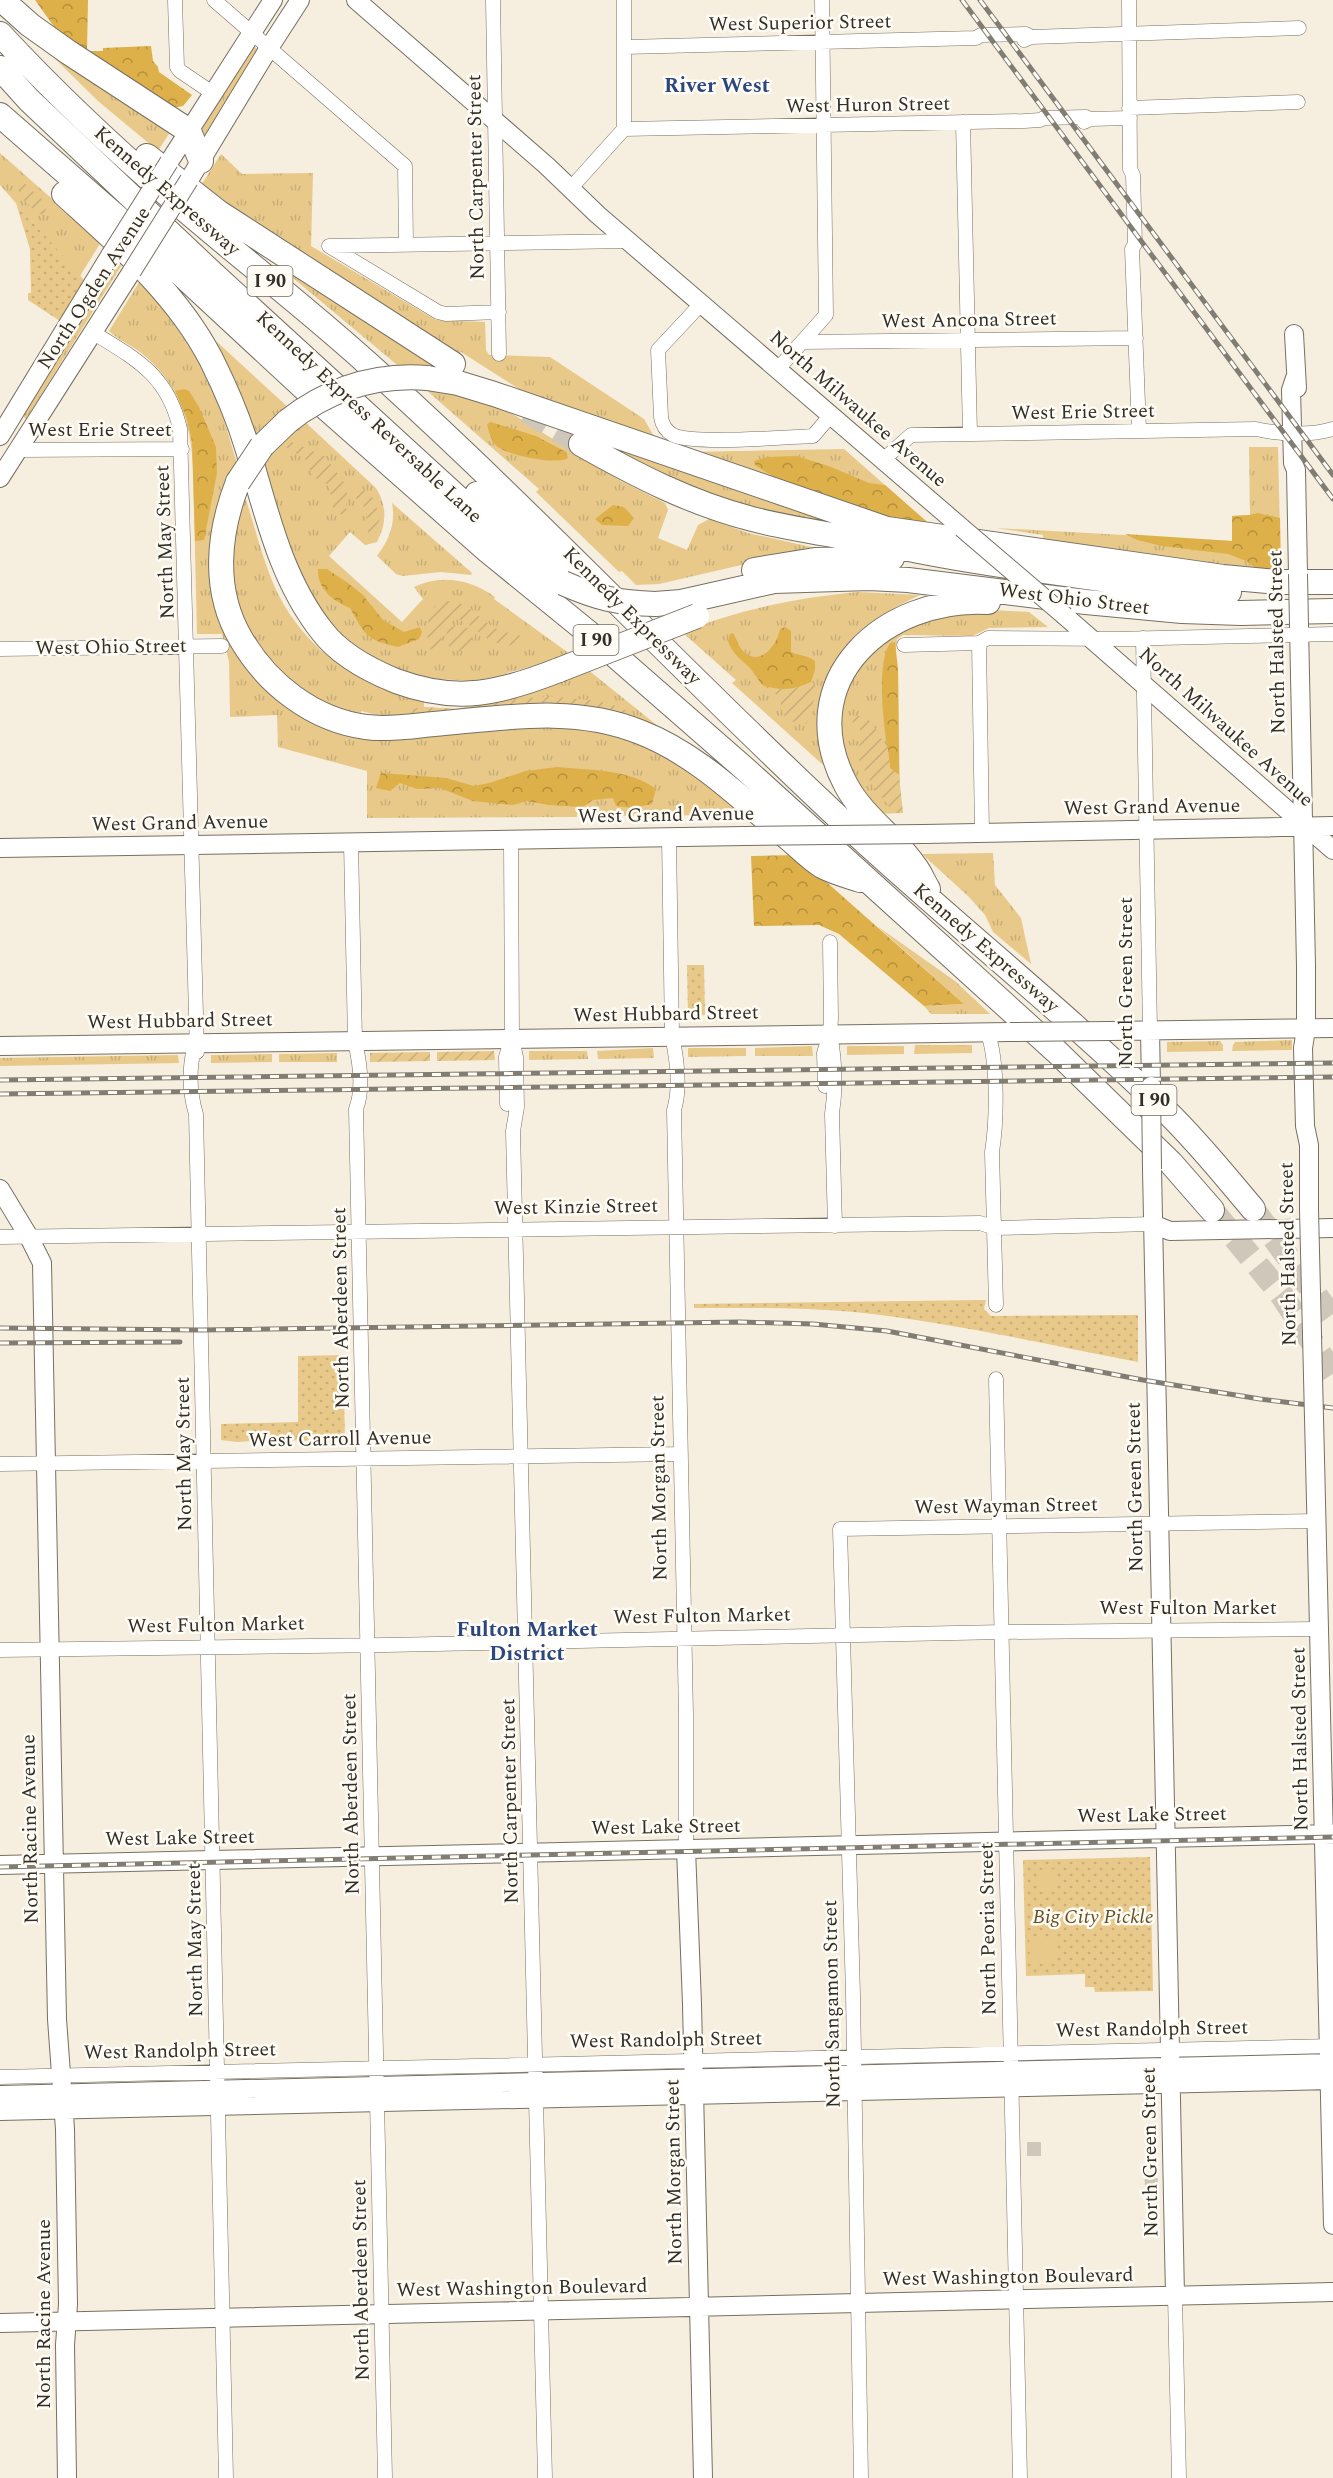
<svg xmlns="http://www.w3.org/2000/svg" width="1333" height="2478" font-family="Spectral,serif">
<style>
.grass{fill:url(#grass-tufts)}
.forest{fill:url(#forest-crowns)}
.park{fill:url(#park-dots)}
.garden{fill:url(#garden-furrows)}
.pitch{fill:#e8c98a}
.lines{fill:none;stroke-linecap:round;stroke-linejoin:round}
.street-tunnel{stroke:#cfc8ba;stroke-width:14;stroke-dasharray:14 7;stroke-linecap:butt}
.highway-tunnel{stroke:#cfc8ba;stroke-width:24;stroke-dasharray:24 12;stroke-linecap:butt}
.street-casing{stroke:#777062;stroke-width:15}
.secondary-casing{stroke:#777062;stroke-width:20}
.highway-casing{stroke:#777062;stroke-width:26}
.street{stroke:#fff;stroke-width:14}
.secondary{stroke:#fff;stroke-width:18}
.highway{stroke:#fff;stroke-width:24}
.rail-casing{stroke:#827d73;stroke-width:5}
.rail{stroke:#fffcf5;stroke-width:3;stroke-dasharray:9;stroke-linecap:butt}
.secondary-bridge-casing{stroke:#777062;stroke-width:20;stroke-linecap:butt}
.highway-bridge-casing{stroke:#777062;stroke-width:26;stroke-linecap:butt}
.secondary-bridge{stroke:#fff;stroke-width:18}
.highway-bridge{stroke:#fff;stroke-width:24}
.labels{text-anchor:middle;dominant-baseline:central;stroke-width:5;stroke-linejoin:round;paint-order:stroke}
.shield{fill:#fffcf5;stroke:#706c66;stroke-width:1.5}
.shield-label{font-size:18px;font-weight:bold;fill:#322f29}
.street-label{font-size:20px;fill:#322f29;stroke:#fffcf5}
.park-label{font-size:20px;font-style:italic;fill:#645127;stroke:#fffcf5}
.neighbourhood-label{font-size:21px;font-weight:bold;fill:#2b477f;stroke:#fffcf5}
</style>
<defs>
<pattern id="grass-tufts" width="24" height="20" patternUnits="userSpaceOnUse" patternTransform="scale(1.5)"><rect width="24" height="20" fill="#e8c98a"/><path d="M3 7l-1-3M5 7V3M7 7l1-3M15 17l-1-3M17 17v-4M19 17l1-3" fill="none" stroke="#c7ad77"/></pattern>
<pattern id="forest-crowns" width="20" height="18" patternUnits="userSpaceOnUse" patternTransform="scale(1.5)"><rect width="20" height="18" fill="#ddb049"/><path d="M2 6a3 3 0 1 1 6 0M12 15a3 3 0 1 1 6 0" fill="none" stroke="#b4903d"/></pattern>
<pattern id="park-dots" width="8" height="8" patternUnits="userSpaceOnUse" patternTransform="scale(1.5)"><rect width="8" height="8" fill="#e8c98a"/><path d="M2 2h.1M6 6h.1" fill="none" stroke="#c7ad77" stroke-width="1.8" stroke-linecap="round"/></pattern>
<pattern id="garden-furrows" width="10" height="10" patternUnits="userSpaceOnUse" patternTransform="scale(1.5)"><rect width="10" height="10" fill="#e8c98a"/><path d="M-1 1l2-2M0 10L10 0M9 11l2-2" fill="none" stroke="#c7ad77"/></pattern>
</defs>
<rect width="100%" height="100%" fill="#f6eede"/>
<path class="grass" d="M254 46 258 50 203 139 200 129 251 47Z
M48 52 172 129 158 151 98 101Z
M0 153 101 242 80 276 0 185Z
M221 154 242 174 313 173 311 246 436 320 485 322 486 350 489 355 550 357 644 419 655 438 663 443 690 452 844 449 935 529 908 524 835 505 569 412 533 398 461 352 459 354 198 190Z
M118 259 123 263 26 419 23 416 33 398Z
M275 263 448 371 402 369Z
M141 279 160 303 199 362 219 403 238 467 212 531 210 570 303 716 595 729 654 746 748 815 579 816 577 813V817L367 818V771L278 747 277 715 230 717 229 662 222 634H197L193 468C191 422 178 381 140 352 131 345 118 340 109 331Z
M216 341 290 409 257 440 237 384Z
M425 389 490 400 621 481 665 503 668 510 658 538 687 550 698 525 709 519 748 533 829 551 750 563 659 584 636 585 622 571 619 572 536 492 539 489Z
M304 421 376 488C387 506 387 523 377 542L365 545 350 532 329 556 402 622 423 599 414 587C441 574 471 579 495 597L494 599 570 654 549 662 507 673V676L470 681 424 678 383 664 353 646 339 634 303 587 261 465Z
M587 434 882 533C846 527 808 523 773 514 707 497 647 466 587 434Z
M1249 447H1278L1281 575 1043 543V535L996 528 1232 541V516L1250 515Z
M244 494C255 526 263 563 278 594 308 653 361 686 424 702V707L456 709 506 701 587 669 674 739 652 727 392 719 361 711V713L381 717 349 713 304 694 255 647 232 589V549Z
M392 503 472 573 471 575 441 572 403 576 396 574 377 556C389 540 396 524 392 503Z
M858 592 920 595C841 631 807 675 824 763L822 764 732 683 736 680 682 632C741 609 796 598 858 592Z
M976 609 1029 612 1048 627 989 628 972 636 903 635 897 639 895 661 898 669 900 794 903 813 876 814 843 768 840 692 887 631Z
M993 853 995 885 1021 918 1031 964 993 932 985 915 969 897 922 854Z
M877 926 955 981 990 1014H931L924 1006 964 1004Z
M1292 1040V1050L1232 1051 1233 1045 1235 1042Z
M1220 1041 1223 1045V1051L1167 1052V1042Z
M915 1045H972V1053L914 1054Z
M812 1046 813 1056H755V1048Z
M847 1046H904V1054L847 1055Z
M653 1048 654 1058 598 1059 597 1051Z
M688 1048H746V1056L688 1057Z
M529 1051H587L588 1059 529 1060Z
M337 1053V1062H279V1054Z
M272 1054V1062L211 1063V1055Z
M178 1055 179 1063 0 1066V1058Z"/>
<path class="forest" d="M35 0H88L87 51H103V48L151 46 153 61 158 67 159 72 192 95 183 106 173 108 74 44 55 28Z
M184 389 189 391 199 407 216 447 217 473 204 540 195 541 192 442 187 419 175 391Z
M491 422 536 436 566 452 568 458C556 465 514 456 501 449 492 444 489 434 487 424Z
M797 456 831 467 869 483 885 485 935 529C905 524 878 514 849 505 816 494 783 485 755 465L754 461 767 457Z
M613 505 624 507 634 518 628 526 602 525 595 519Z
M1257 513 1280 518 1281 575 1262 572 1246 561 1228 554 1162 546 1137 540 1125 534 1232 541V516L1250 515Z
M318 569H327L348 583 363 595 383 620 404 632 420 627 422 632 419 639 398 647C366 640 365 635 350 608 333 601 317 589 318 569Z
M785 627 791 631V652C800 656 807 655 815 661V670L811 682C799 688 777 695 764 686 758 681 754 672 749 667 740 659 732 653 728 641L730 634 733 633C737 639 738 646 743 651 760 668 777 645 780 629Z
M895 642 898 669 899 775 890 769C886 739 874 668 890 643Z
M557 767C589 770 630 769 656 789L652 804 632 808 616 806 613 798 593 800 583 807 548 805 527 801 513 805 492 803 473 801 440 788 417 789 400 783 390 791 376 788 381 773 446 778 474 786 489 783 526 771Z
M796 855 964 1004 924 1006 839 934 819 925 754 926 751 856Z"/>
<path class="park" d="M16 203 85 281 60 321 28 300V293H31L30 249Z
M687 965H704L705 1015 688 1016Z
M981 1300H986L984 1309 991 1316 1138 1315V1362C1044 1344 950 1322 854 1312 801 1307 748 1308 694 1308V1304Z
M343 1355 345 1441 270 1440 237 1442 221 1440V1424L298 1422V1356Z
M1150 1857 1153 1991 1095 1992 1094 1987H1085V1974L1026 1976 1023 1860Z"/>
<path class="garden" d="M21 180 47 204 44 215 37 213 19 195 18 183Z
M290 441 324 456 342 479 347 488 346 515 334 513 329 485 313 477 305 459 286 447Z
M362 489 374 499 380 519 373 532 370 534 367 531V510L355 497Z
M447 601C467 601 477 617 493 627 503 633 516 633 526 638L522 647C512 645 499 645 490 640 472 630 455 603 439 631L443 643 430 650C425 631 426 619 438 603Z
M446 638a13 13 0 1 1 26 0a13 13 0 1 1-26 0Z
M811 682 815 685 812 715 806 724C789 724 779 715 781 698L765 686C782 691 796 690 811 682Z
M549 696C579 700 622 698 642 723L401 718V711L423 707 456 709 505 701Z
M853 716H859L869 720 888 748 890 768 899 775 903 813H894L871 783 859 759 860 729 850 720Z
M494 1051 495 1060 437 1061V1052Z
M430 1052V1061L370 1062V1053Z"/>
<path class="pitch" d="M1057 1869V1892H1037V1870Z
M1029 1937H1057V1964H1030Z"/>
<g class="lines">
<path class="street-tunnel" d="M1027 2149H1045
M1145 2186 1158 2185"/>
<path class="highway-tunnel" d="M527 411 581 444
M1253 1209 1333 1319
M1212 1210 1281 1294 1333 1374"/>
<g class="street-casing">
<path id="street" d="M175 0 177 67 180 71 214 94
M214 0 405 166 406 245
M493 0 499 354
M1129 0 1130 169 1133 175 1135 244 1132 249 1139 430
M1024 40 1031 37 1299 28
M625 47 976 38 981 35 1026 34 1031 37
M1129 108 1298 102
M963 122 970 434
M1084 122 1090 119 1130 118
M624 129 1024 121 1040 120 1044 118 1086 117 1090 119
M570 189 624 129V0
M329 246 629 241
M329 246 438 312 446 314 499 312
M701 304 658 350 661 417C662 425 666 431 673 435 693 445 786 437 813 436L831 415
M92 332C136 359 168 375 180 429L197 1052
M802 342 1136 338
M777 370 826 315 822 0
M18 450 182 449
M883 460 911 435 1256 429C1278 434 1311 436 1333 429
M1143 638 1150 1030
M979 643 982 833
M904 645 979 643 988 638 1114 639 1333 634
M0 649 222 646
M669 837 672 1036C677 1059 681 1087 674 1110L686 1715V1849
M511 840 512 1039 516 1057 517 1107 513 1131 545 2478
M351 843 355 1042C360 1063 364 1088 356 1109L385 2478
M988 1033C998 1064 997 1120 992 1152L996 1305
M830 1034C835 1060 836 1087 832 1114L835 1226
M195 1044C189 1067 189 1091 196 1114L226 2478
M825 1086 824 1053 830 1034 831 1018 830 942
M507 1104 506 1057 511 1040
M0 1237 980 1223 995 1228 1153 1224
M996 1379 1020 2478
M0 1464 681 1454
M0 1650 386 1645 1003 1632 1320 1629
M0 2077 1333 2046
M1175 2296 1179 2478
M861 2478 853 1995 840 1529 1317 1521"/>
</g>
<g class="secondary-casing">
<path id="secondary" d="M356 0 547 166 598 215 962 528
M169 162 273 0
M189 180 269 48 300 0
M1294 334 1297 388
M1295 378 1291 390 1293 463 1296 470 1298 574
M0 436 111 254
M0 478 132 271
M1065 616 1333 850
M1299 626 1306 966V1029L1303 1048 1305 1126 1309 1145V1210
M924 834 1333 826
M0 848 745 836
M1150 1030 1151 1086
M1109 1031 1333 1028
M0 1046 1010 1032
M1152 1169 1175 2296
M0 1189 29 1237 42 1263 57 2019 65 2129 67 2249 68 2304 65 2345 67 2478
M1153 1224 1170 1231 1333 1228
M1315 1459 1333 2225
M686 1849 692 2004 703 2478
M0 1865 1333 1834
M0 2095 1333 2063
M0 2111 1330 2080
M0 2323 1333 2292"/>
</g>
<g class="highway-casing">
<path id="highway" d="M2 0 30 25 68 52 189 131 201 161
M0 34C53 91 109 144 168 195 233 252 302 304 366 362 529 508 679 669 839 818 946 918 1062 1009 1167 1112 1198 1142 1225 1176 1253 1209
M0 68 29 100 212 273 518 553 563 583
M0 115 166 260 317 400 488 551 595 638 745 769 1056 1051 1171 1163 1212 1210
M147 156 218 212 453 364
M64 194C119 244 176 292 211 359 225 387 238 417 247 447 266 510 280 578 322 631 340 655 369 670 396 681 458 704 500 693 559 670
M427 378 458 383 494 394 887 529 1223 577 1277 582H1333
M581 444C636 475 690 503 752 519 802 532 853 537 904 548 957 559 1011 567 1066 574 1120 582 1174 589 1229 592
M262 446 288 421
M238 482C218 533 212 590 241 639 267 684 313 720 366 727 389 730 412 726 434 724 503 718 574 705 640 732 697 754 741 799 787 837 798 846 809 858 822 866 833 872 848 876 860 880
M477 494 561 569
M754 570 815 560 892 558
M655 604 681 602 774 581 869 578 908 580 1086 602 1182 611 1241 613 1333 611
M928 889C923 881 920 872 914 865 894 836 863 817 846 785 790 680 885 596 988 602"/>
</g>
<use href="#street" class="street"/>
<use href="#secondary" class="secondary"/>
<use href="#highway" class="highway"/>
<g class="rail-casing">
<path id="rail" d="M962 0 1333 499
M980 0 1333 475
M0 1080 1333 1063
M0 1094 1333 1077
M0 1328 201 1330 740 1322 813 1324 887 1331 1143 1380 1260 1399 1333 1408
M0 1343 180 1342
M0 1867 1333 1837"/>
</g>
<use href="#rail" class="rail"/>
<g class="secondary-bridge-casing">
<path id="secondary-bridge" d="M111 254 169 162
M132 271 189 180
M962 528 1065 616
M1298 574 1299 626
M745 836 924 834
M1010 1032 1109 1031
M1151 1086 1152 1169
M1309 1210 1315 1459"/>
</g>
<g class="highway-bridge-casing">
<path id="highway-bridge" d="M288 421C329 389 375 374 427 378
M238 482 262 446
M563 583C597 598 618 603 655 604
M559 670 697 616"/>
</g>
<use href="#secondary-bridge" class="secondary-bridge"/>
<use href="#highway-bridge" class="highway-bridge"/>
</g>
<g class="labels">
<g class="shield">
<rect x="247.5" y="266" width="45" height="30" rx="4.5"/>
<rect x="573.5" y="625" width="45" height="30" rx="4.5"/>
<rect x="1131.5" y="1085" width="45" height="30" rx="4.5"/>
</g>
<g class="shield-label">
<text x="270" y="281">I 90</text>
<text x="596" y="640">I 90</text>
<text x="1154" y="1100">I 90</text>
</g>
<g class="street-label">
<text transform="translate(800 23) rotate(-1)">West Superior Street</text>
<text transform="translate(868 105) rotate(-1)">West Huron Street</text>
<text transform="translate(476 177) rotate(-91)">North Carpenter Street</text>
<text transform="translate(167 191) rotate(41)">Kennedy Expressway</text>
<text transform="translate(94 288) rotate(-57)">North Ogden Avenue</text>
<text transform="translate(969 320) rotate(-1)">West Ancona Street</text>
<text transform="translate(858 409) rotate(41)">North Milwaukee Avenue</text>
<text transform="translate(1083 412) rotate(-1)">West Erie Street</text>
<text transform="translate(369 417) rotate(43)">Kennedy Express Reversable Lane</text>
<text x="100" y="430">West Erie Street</text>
<text transform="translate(165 542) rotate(-92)">North May Street</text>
<text transform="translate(1074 599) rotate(7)">West Ohio Street</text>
<text transform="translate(632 616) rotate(45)">Kennedy Expressway</text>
<text transform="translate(1277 642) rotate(-91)">North Halsted Street</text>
<text transform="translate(111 647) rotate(-1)">West Ohio Street</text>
<text transform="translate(1226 727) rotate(42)">North Milwaukee Avenue</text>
<text transform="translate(1152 807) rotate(-1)">West Grand Avenue</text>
<text transform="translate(666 815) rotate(-1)">West Grand Avenue</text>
<text transform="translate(180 823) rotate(-1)">West Grand Avenue</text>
<text transform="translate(986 948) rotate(41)">Kennedy Expressway</text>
<text transform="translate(1126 982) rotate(-90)">North Green Street</text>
<text transform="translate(666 1014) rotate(-1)">West Hubbard Street</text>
<text transform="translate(180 1021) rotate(-1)">West Hubbard Street</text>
<text transform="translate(576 1207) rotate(-1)">West Kinzie Street</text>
<text transform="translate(1288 1254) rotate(-91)">North Halsted Street</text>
<text transform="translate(341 1308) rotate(-91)">North Aberdeen Street</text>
<text transform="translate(340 1439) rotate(-1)">West Carroll Avenue</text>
<text transform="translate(184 1454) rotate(-91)">North May Street</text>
<text transform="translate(1135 1487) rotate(-91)">North Green Street</text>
<text transform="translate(659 1488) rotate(-91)">North Morgan Street</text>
<text transform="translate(1006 1506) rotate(-1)">West Wayman Street</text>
<text x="1188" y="1608">West Fulton Market</text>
<text transform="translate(702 1616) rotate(-1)">West Fulton Market</text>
<text transform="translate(216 1625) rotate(-1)">West Fulton Market</text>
<text transform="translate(1300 1739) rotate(-91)">North Halsted Street</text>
<text transform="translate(351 1794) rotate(-91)">North Aberdeen Street</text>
<text transform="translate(510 1801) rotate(-91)">North Carpenter Street</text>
<text transform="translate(1152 1815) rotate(-1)">West Lake Street</text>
<text transform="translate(666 1827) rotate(-1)">West Lake Street</text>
<text transform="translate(30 1829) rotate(-91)">North Racine Avenue</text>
<text transform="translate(180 1838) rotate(-1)">West Lake Street</text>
<text transform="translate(988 1929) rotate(-91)">North Peoria Street</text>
<text transform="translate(195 1940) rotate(-91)">North May Street</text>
<text transform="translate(832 2004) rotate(-91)">North Sangamon Street</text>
<text transform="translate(1152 2029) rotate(-1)">West Randolph Street</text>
<text transform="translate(666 2040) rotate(-1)">West Randolph Street</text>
<text transform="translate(180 2051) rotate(-1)">West Randolph Street</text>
<text transform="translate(1150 2152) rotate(-91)">North Green Street</text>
<text transform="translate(674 2172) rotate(-91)">North Morgan Street</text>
<text transform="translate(1008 2277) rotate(-1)">West Washington Boulevard</text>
<text transform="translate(361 2280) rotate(-91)">North Aberdeen Street</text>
<text transform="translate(522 2288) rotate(-1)">West Washington Boulevard</text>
<text transform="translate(44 2314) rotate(-90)">North Racine Avenue</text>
</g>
<g class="park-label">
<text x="1093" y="1917">Big City Pickle</text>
</g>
<g class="neighbourhood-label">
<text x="717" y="86">River West</text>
<text x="527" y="1630">Fulton Market<tspan x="527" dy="24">District</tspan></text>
</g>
</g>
</svg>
